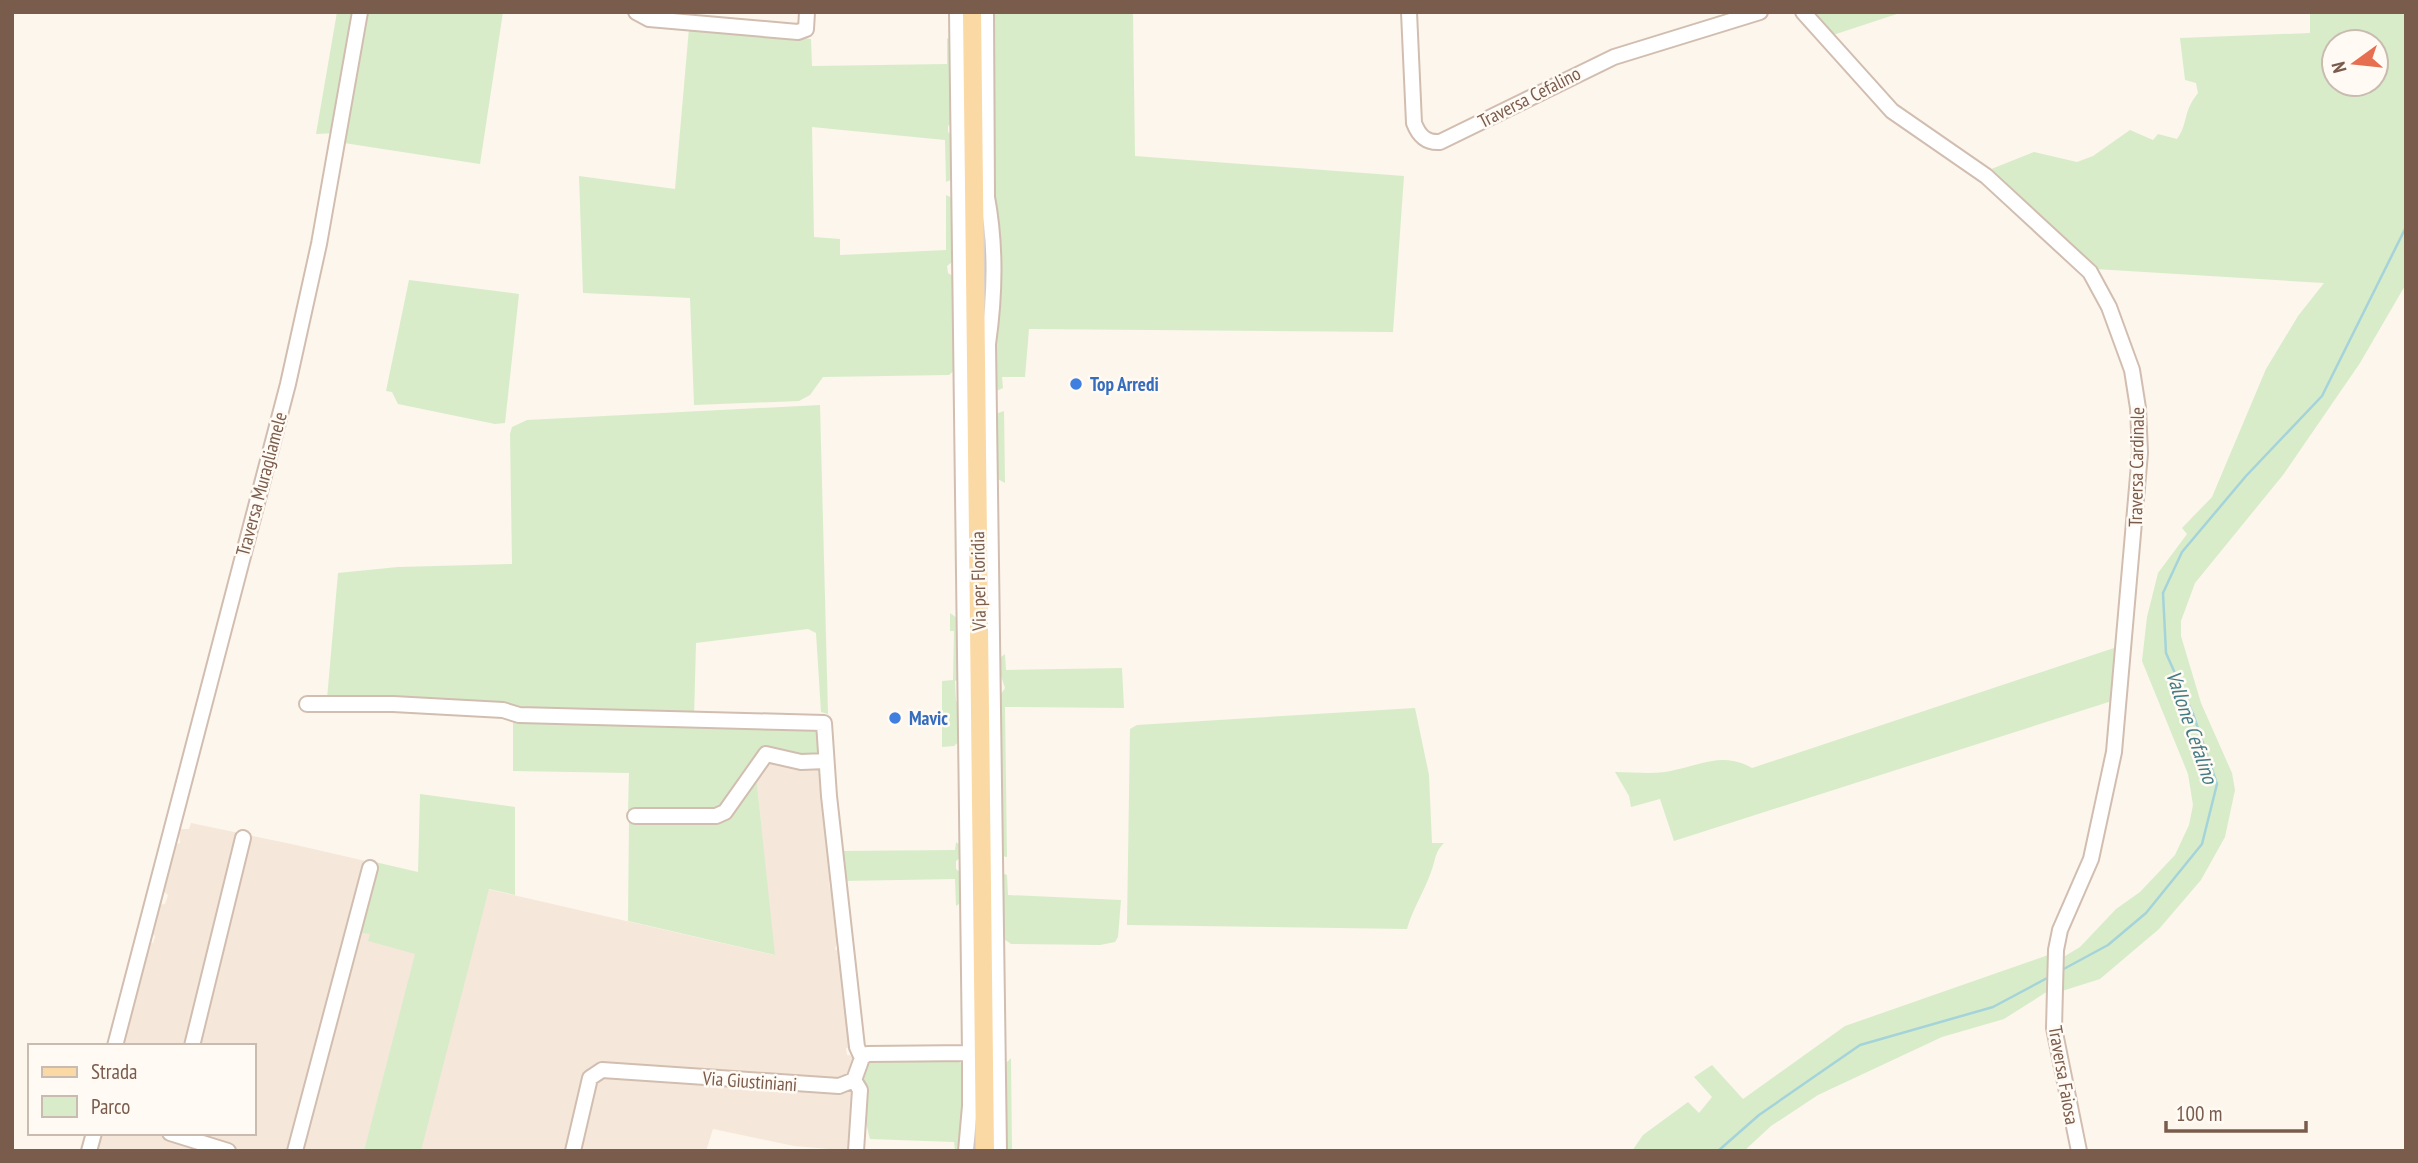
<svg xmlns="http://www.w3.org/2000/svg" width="2418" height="1163" font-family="'PT Sans Narrow',sans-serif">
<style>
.residential{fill:#f5e8da}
.green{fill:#d8ecc9;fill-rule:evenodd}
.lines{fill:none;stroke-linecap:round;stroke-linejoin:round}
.stream{stroke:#a5d3da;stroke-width:2.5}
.minor-casing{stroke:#d1beb0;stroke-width:18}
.major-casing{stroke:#dad1cd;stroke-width:21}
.minor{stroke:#fff;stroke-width:14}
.major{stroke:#fbd9a5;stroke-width:18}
.shop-dot{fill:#3f7fe0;stroke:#fffaf3;stroke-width:2.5}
.labels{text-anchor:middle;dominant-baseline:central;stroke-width:5;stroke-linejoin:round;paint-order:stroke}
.street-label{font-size:19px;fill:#7a5c4d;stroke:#fffaf3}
.shop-label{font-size:19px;font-weight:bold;fill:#366cbe;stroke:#fffaf3;text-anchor:start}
.water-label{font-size:21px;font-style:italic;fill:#437c86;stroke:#fffaf3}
</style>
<rect width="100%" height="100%" fill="#fdf6ec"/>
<path class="residential" d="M770 760V763L790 764 792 769 822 768 835 881 829 882 830 889 837 894 842 941 837 943 835 949 845 956 854 1048H846L847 1055 854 1056 853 1151 794 1146 713 1129 706 1151H95L100 1133H254V1046H121L137 980 141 979 147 943H153L155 936 150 933 158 905 165 904 168 895 162 890 176 844 180 843 179 829H189L191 823 296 845 774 955 756 775Z"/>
<path class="green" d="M337 12H357L336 133 316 134Z
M365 12H503L480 164 344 143Z
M991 12H1133L1135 156 1404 176 1393 332 1029 329 1025 377H1002L1003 388 994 392Z
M1815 12H1903L1830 36Z
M2310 12H2406V284L2360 363 2283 475 2195 583 2181 621V636L2201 703 2232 773 2235 790 2225 837 2201 880 2159 929 2100 979 2059 992 2060 959 2080 947 2116 909 2140 892 2175 855 2189 825 2193 805 2188 774 2142 661 2147 617 2158 573 2187 534 2182 528 2212 497 2266 369 2298 316 2324 283 2095 269 1989 170 2034 152 2077 162 2093 156 2130 130 2153 140 2158 134 2177 139C2189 122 2182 113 2198 93L2196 83 2185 80 2180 38 2310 33ZM2334 42H2376V84H2334Z
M689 28 811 39 812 66 947 64V38L953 43 954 121 948 126V132L955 138V178L946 182 945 140 812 127 814 237 840 239V255L946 250V195L955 199 956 259 947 266 948 273 956 278 957 368 949 375 823 377 810 395 799 401 694 405 690 298 583 293 579 176 675 189Z
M409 280 519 294 505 423 495 424 398 404 392 392 386 391Z
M820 405 828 714 821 712 816 633 808 629 696 643 694 718 327 699 338 573 398 567 512 564 510 434 512 427 527 420Z
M1004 411 1005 483 996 478 995 414Z
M950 613 961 621V679L955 681 956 701 962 702V739L954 746 942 747V681L953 680 954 631H950Z
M2120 646 2115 700 1674 841 1660 799 1631 807 1629 796 1615 772C1631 772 1649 774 1665 772 1698 767 1721 750 1752 768Z
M1005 654 1006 670 1122 668 1124 708 1005 707 1007 857 1002 856 999 697 1005 688 1000 673 1001 657Z
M1415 708 1429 775 1432 843H1444C1434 853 1436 860 1431 872 1424 892 1413 908 1407 929L1127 925 1130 729 1137 725Z
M513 716 822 724 823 759 773 751 713 813 628 811 629 773 513 771Z
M756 775 775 955 628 921 629 820H718Z
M420 794 515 807V895L489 889 421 1151H364L415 954 368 941 370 934 356 932 375 862 418 872Z
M956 842 962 847V856L956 861V869L962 874V902L956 906 955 879 842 881 838 851 955 850Z
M1002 873 1007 875 1008 895 1121 900 1118 937 1115 942 1100 945 1011 944 1004 939Z
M2051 954 2048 991 2004 1019 1942 1037 1818 1095 1771 1126 1744 1151H1632L1643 1135 1688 1102 1699 1113 1712 1097 1694 1077 1712 1065 1743 1099 1845 1026Z
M948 1056 966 1066 962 1151H955L954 1142 870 1139C864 1118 858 1077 869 1058Z
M1011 1058 1012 1151H1006L1005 1064Z"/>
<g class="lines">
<path class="stream" d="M2060 971 2108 945 2146 913 2202 844 2217 784 2193 714 2166 653 2163 593 2182 552 2246 476 2322 396 2406 227
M1718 1151 1759 1115 1860 1045 1993 1007 2051 976"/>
<g class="minor-casing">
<path id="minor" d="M636 12 649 19 798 32 806 29 807 12
M957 12 970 1053V1106L966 1151
M986 12 987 197C996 245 995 295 988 344L999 1151
M1409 12 1414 123C1419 136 1426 143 1440 142L1614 57 1760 12
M1803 12 1892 111 1986 176 2090 272 2109 307 2132 370 2138 408 2140 453 2114 752 2091 859 2060 930 2056 950 2054 1028 2079 1151
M307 704H393L503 710 519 715 824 723 829 796 857 1047 862 1058
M635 816H716L725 812 766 754 801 762 826 761
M115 1046 288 384 319 244 360 12
M192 1046 243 838
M854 1080 860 1090 856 1151
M170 1133 228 1151
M89 1151 94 1133
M295 1151 370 868
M573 1151 590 1078 602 1070 839 1086 854 1080 862 1058 867 1054 970 1053"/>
</g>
<g class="major-casing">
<path id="major" d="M972 12 985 1151"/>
</g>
<use href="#minor" class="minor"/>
<use href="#major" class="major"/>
</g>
<g class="shop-dot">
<circle cx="1076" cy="384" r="7"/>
<circle cx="895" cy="718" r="7"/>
</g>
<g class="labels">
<g class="street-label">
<text transform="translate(1529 97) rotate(-27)">Traversa Cefalino</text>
<text transform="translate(2136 467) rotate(-89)">Traversa Cardinale</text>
<text transform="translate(261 484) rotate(-75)">Traversa Muragliamele</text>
<text transform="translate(978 581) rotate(-91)">Via per Floridia</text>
<text transform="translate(2064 1075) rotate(80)">Traversa Faiosa</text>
<text transform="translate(750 1081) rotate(4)">Via Giustiniani</text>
</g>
<g class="shop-label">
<text x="1090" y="384">Top Arredi</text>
<text x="909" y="718">Mavic</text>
</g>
<g class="water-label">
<text transform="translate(2192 727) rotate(71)">Vallone Cefalino</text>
</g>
</g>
<rect width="2418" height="1163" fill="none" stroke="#7a5c4d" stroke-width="28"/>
<rect x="28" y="1044" width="228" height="91" fill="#fffaf3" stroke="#cabbb1" stroke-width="2"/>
<rect x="42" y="1067" width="35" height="10" fill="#fbd9a5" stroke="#cabbb1" stroke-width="2"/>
<text x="91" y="1079" font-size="21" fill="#7a5c4d">Strada</text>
<rect x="42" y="1096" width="35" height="21" fill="#d8ecc9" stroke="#cabbb1" stroke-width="2"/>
<text x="91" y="1114" font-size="21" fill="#7a5c4d">Parco</text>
<g transform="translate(2355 63) rotate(255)"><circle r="33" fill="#fffaf3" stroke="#cabbb1" stroke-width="2"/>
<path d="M0-5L12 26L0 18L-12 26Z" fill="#e76f51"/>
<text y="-10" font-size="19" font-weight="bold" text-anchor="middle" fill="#7a5c4d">N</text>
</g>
<path d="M2166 1121v10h140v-10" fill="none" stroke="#7a5c4d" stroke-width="3.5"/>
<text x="2176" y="1121" font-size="21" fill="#7a5c4d" stroke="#fffaf3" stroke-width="5" paint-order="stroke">100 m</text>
</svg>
